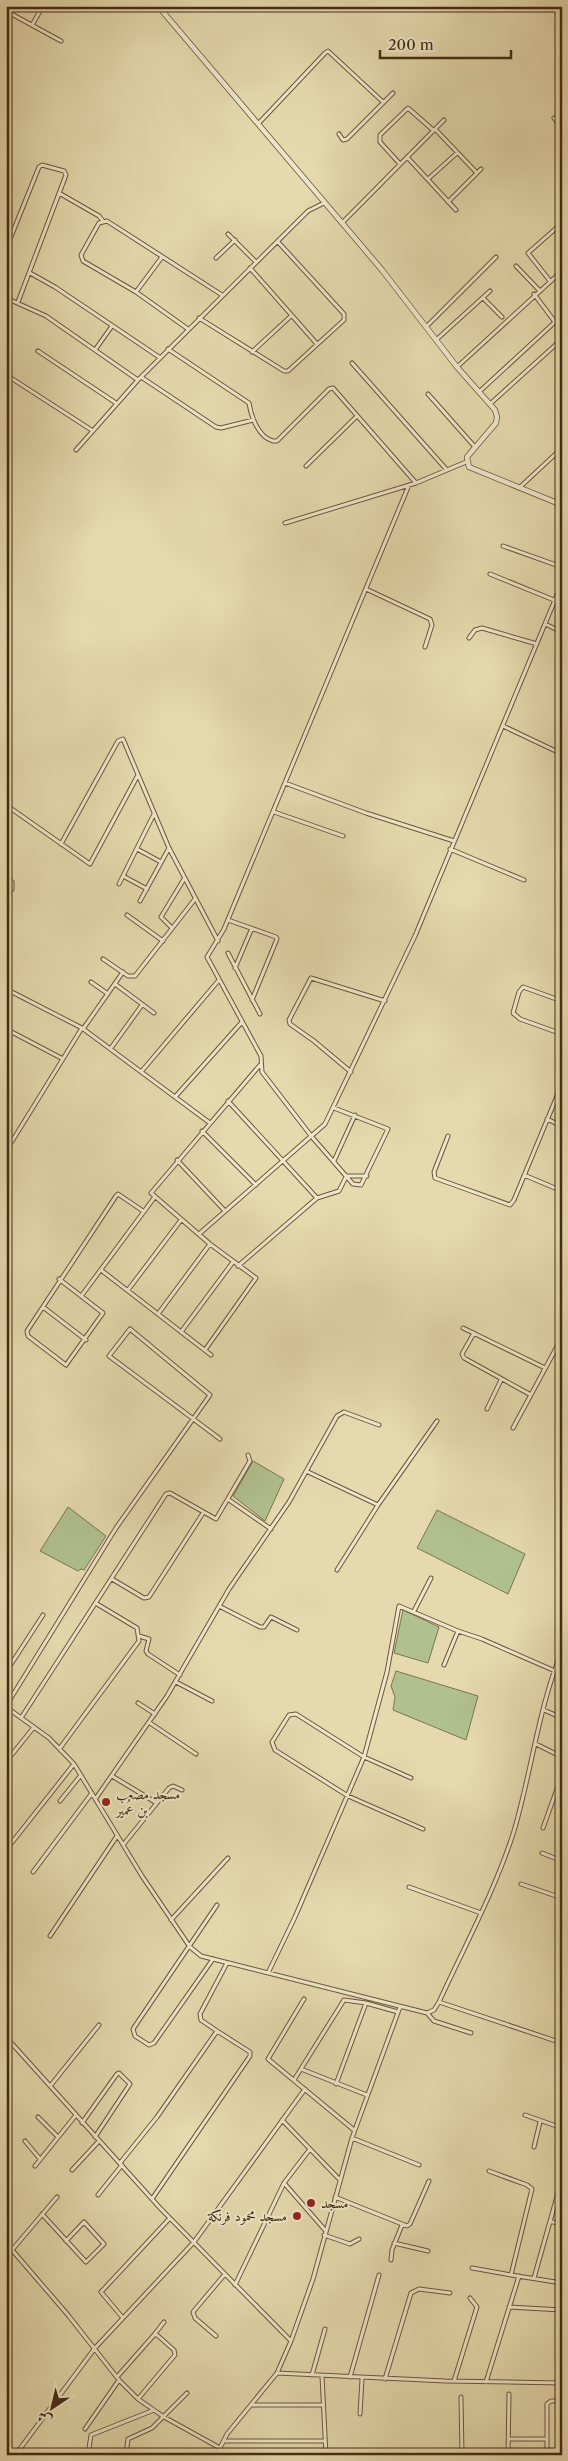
<svg xmlns="http://www.w3.org/2000/svg" width="568" height="2461" font-family="'Libre Caslon Text',Amiri,serif">
<style>
.green{fill:#b0c08e;stroke:#7a7650}
.lines{fill:none;stroke-linecap:round;stroke-linejoin:round}
.minor-casing{stroke:#6d563a;stroke-width:5}
.tertiary-casing{stroke:#6d563a;stroke-width:6}
.minor{stroke:#eee6ca;stroke-width:3}
.tertiary{stroke:#eee6ca;stroke-width:4.5}
.poi-dot{fill:#8f2418;stroke:#eee6ca;stroke-width:2}
.labels{text-anchor:middle;dominant-baseline:central;stroke-width:4;stroke-linejoin:round;paint-order:stroke}
.poi-label{font-size:14px;fill:#452b13;stroke:#eee6ca;text-anchor:start}
</style>
<rect width="100%" height="100%" fill="#e5d9ad"/>
<filter id="stains"><feTurbulence type="fractalNoise" baseFrequency=".004" numOctaves="4"/><feColorMatrix values="0 0 0 0 .2 0 0 0 0 .09 0 0 0 0 .02 0 0 0 .5 -.17"/></filter>
<radialGradient id="worn" r=".72"><stop offset=".6" stop-color="#630" stop-opacity="0"/><stop offset="1" stop-color="#630" stop-opacity=".3"/></radialGradient>
<path class="green" d="M253 1461 284 1479 265 1521 233 1496Z
M68 1507 106 1536 84 1570 81 1569 78 1571 40 1551Z
M437 1510 525 1554 508 1594 417 1548Z
M403 1610 439 1627 428 1663 394 1653Z
M396 1671 478 1696 466 1740 393 1710 395 1697 391 1686Z"/>
<g class="lines">
<g class="minor-casing">
<path id="minor" d="M6 11 61 41
M32 25 43 6
M554 118 562 129
M258 124 325 53 328 51 383 102
M435 129 477 173 481 169
M339 134 343 140 347 139 393 93
M407 157 456 210
M400 164 380 142V135L408 108 433 130
M428 179 457 153
M59 193 99 216 103 221
M448 202 477 173
M342 223 444 120
M228 234 256 262
M6 249 39 167 42 165 64 171 66 175 18 302
M216 258 235 240
M516 266 539 290
M250 268 317 344
M30 273 55 287 159 357
M550 281 528 253 562 223
M136 292 162 257
M6 298 46 316 138 380
M483 298 502 317
M199 318 284 371H288L344 320V314L278 242
M426 327 496 257
M188 329 136 292 83 261 81 255 99 223 107 221 222 295
M436 340 490 291
M168 349 249 403C251 416 258 437 273 441H277L329 389 333 388 416 483
M95 350 112 326
M38 351 116 403
M252 352 291 316
M352 363 446 469
M457 367 562 271
M141 377 216 427 221 428 253 420
M11 378 93 431
M479 392 555 322 534 294
M428 394 475 447
M490 404 562 339
M76 450 138 380 308 211 324 203
M306 466 357 416
M519 488 562 448
M285 523 416 483 466 462
M503 546 562 567
M490 574 554 600
M366 589 430 619 432 625 425 647
M545 624 562 632
M469 638 475 630 482 628 537 644
M503 726 562 754
M285 783 366 813 454 841
M6 805 90 864 138 775
M274 812 343 836
M61 844 118 741 123 739 169 848 218 941
M137 849 161 862
M450 849 524 880
M123 876 147 889
M6 877 12 882V889L6 898
M119 884 154 814
M140 901 169 848
M127 915 163 941
M228 920 276 937 277 939 252 1000
M172 928 161 917 184 879
M228 953 260 1014
M103 959 128 976H135L195 899
M235 968 252 928
M91 982 108 994
M115 984 154 1013
M6 989 82 1028 210 1123
M562 1001 523 987 519 992 513 1013 520 1019 562 1034
M6 1029 63 1059
M83 1029 123 972
M111 1048 142 1005
M141 1072 219 980
M351 1072 314 1041 290 1024 289 1020 311 978 385 1001
M175 1097 242 1022
M228 1101 317 1198 238 1266
M334 1108 388 1129 361 1185 353 1184 312 1137 262 1072 261 1056 207 957 224 929 409 485
M547 1119 562 1126
M202 1131 256 1185
M448 1136 434 1172 435 1178 510 1205 514 1200 562 1084
M6 1151 82 1028
M177 1160 225 1211
M334 1161 355 1115
M524 1175 562 1191
M347 1176H367
M317 1198 339 1191 346 1177
M199 1234 325 1124 415 936 562 583
M101 1270 211 1355
M59 1279 103 1313 66 1365 28 1336 27 1331 116 1196 118 1194 143 1211
M128 1290 181 1220
M82 1295 154 1198
M43 1307 86 1340
M158 1314 210 1244
M463 1328 545 1368
M181 1332 233 1262
M562 1332 559 1339 562 1344
M474 1333 462 1354 464 1358 531 1395
M205 1350 256 1278 210 1244 151 1193 260 1065
M487 1409 501 1380
M513 1428 560 1341
M306 1471 378 1505 437 1421
M229 1500 271 1529
M337 1570 378 1505
M112 1579 144 1598 149 1597 203 1513
M219 1606 260 1627H264L271 1617 297 1630
M414 1611 431 1578
M458 1631 482 1639 555 1671
M139 1636 149 1639 146 1651 148 1654 180 1675
M6 1672 43 1615
M176 1682 212 1701
M138 1703 155 1714
M6 1706 116 1528 210 1395 130 1329 109 1356 188 1415 220 1439
M6 1707 49 1738 74 1764 142 1876 190 1947 201 1956 213 1959 427 2013 434 2010 439 2002C465 1945 495 1891 514 1831 531 1774 539 1705 562 1651
M544 1710 562 1718
M21 1718 166 1494 170 1493 216 1519 250 1461 248 1455
M150 1723 196 1754
M536 1744 562 1757
M60 1748 139 1641 137 1628 97 1604
M6 1762 34 1727
M112 1776 155 1802
M411 1778 364 1757 296 1714 289 1715 272 1742 275 1750 348 1796 423 1829
M96 1798 167 1696 229 1589 289 1502 337 1416 344 1412 379 1425
M60 1801 81 1775
M543 1828 562 1775
M123 1845 169 1788 173 1786 182 1790
M6 1850 74 1764
M542 1853 562 1861
M33 1872 92 1793
M521 1884 562 1898
M409 1887 481 1913
M171 1920 228 1858
M50 1936 117 1836
M213 1959 154 2043 149 2045 135 2036 133 2029 217 1905
M268 1973 295 1917 364 1757 387 1672 399 1606 458 1631 444 1665
M304 1999 268 2059 354 2130
M439 2002 562 2043
M427 2013 434 2021 471 2033
M217 2031 201 2020 200 2014 227 1963
M6 2037 160 2208 291 2341
M301 2069 367 2095
M294 2080 344 2000 366 2003 398 2012
M336 2084 366 2003
M51 2085 99 2025
M525 2115 562 2128
M38 2117 58 2137
M282 2120 340 2180
M82 2123 117 2074 119 2073 130 2084 95 2137
M352 2138 419 2165
M25 2141 40 2159
M534 2147 540 2122
M120 2163 157 2117 217 2031 250 2052V2056L152 2199
M35 2166 76 2115
M72 2170 99 2141
M489 2171 527 2185 532 2189 511 2275 562 2283
M284 2183 325 2230
M98 2195 122 2165
M335 2197 407 2226 410 2224 429 2181
M42 2214 86 2262 104 2244 84 2222 66 2241
M550 2221 562 2225
M324 2235 350 2244 359 2239
M6 2243 68 2315 119 2380 138 2399 164 2417 220 2448
M394 2243 428 2251
M12 2250 57 2197
M391 2260 392 2250 402 2225
M472 2268 511 2275
M534 2278 562 2179
M235 2285 284 2183 310 2149
M509 2307 562 2310
M123 2318 101 2292 170 2218
M154 2335 164 2322
M216 2336 195 2318 193 2312 225 2274
M277 2373 445 2381 562 2383
M312 2375 325 2329
M322 2376 326 2455
M117 2377 154 2335H157L174 2350 175 2355 138 2399
M350 2377 379 2275
M385 2379 411 2293 419 2289 450 2293
M454 2381 477 2307 470 2298
M486 2382 519 2276
M461 2397 462 2455
M251 2405H323
M360 2414 362 2379
M85 2429 119 2380
M509 2439H547
M224 2441H325
M19 2450 95 2348 194 2242 305 2089
M88 2455 91 2435 154 2410
M126 2455 128 2439 152 2428 187 2393
M220 2455V2448L227 2434 277 2373 291 2341 313 2279 352 2138 400 2007
M484 2455 508 2454
M508 2455 509 2394
M547 2455V2404L551 2401H562"/>
</g>
<g class="tertiary-casing">
<path id="tertiary" d="M158 6 382 270 457 367 495 410 497 417 496 423 467 457 469 467 562 505"/>
</g>
<use href="#minor" class="minor"/>
<use href="#tertiary" class="tertiary"/>
</g>
<g class="poi-dot">
<circle cx="106" cy="1802" r="5"/>
<circle cx="311" cy="2203" r="5"/>
<circle cx="297" cy="2216" r="5"/>
</g>
<g class="labels">
<g class="poi-label">
<text x="116" y="1794">مسجد مصعب<tspan x="116" dy="16">بن عُمير</tspan></text>
<text x="321" y="2203">مسجد</text>
<text x="287" y="2216" text-anchor="end">مسجد محمود فرنكة</text>
</g>
</g>
<rect width="568" height="2461" fill="none" stroke="#e5d9ad" stroke-width="25"/>
<rect x="8" y="8" width="553" height="2446" fill="none" stroke="#452b13" stroke-width="2.5"/>
<rect x="12" y="12" width="543" height="2436" fill="none" stroke="#452b13"/>
<g transform="translate(52 2408) rotate(215)" stroke="#eee6ca" stroke-width="4" paint-order="stroke">
<path d="M0-4L9 19L0 12L-9 19Z" fill="#452b13"/>
<text y="-8" font-size="14" font-weight="bold" text-anchor="middle" fill="#452b13">ش</text>
</g>
<path d="M380 50v8h131v-8" fill="none" stroke="#452b13" stroke-width="2.5"/>
<text x="388" y="50" font-size="15" fill="#452b13" stroke="#eee6ca" stroke-width="4" paint-order="stroke">200 m</text>
<rect width="100%" height="100%" filter="url(#stains)"/>
<rect width="100%" height="100%" fill="url(#worn)"/>
</svg>
